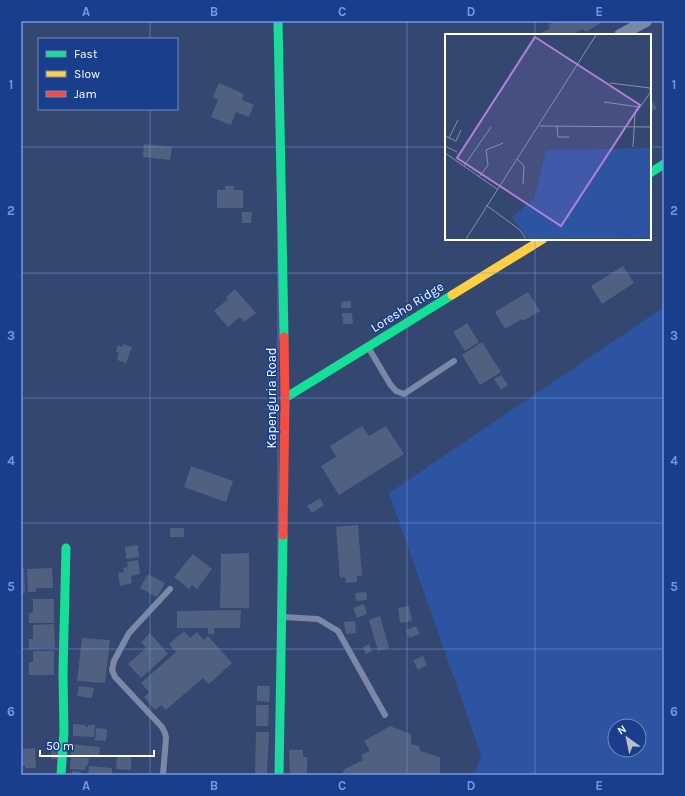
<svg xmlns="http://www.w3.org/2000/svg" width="685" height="796" font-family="Karla,sans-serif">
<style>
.green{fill:#2d54a1;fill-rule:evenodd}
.building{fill:#506081}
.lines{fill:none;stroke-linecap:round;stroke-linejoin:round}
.lane{stroke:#7a88a6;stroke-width:6}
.street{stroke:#7a88a6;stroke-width:12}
.fast{stroke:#16e098;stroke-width:9}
.slow{stroke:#ffcf43;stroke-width:9}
.jam{stroke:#f24e42;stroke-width:9}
.grid{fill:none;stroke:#7795e8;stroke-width:1;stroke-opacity:0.55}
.labels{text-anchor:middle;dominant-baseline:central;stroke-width:3;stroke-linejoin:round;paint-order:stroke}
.street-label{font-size:13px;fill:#fff;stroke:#193e8b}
.inset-road{fill:none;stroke:#8591aa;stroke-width:1}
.view{fill:#b080d9;fill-opacity:0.15;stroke:#b080d9;stroke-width:2}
.inset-edge{fill:none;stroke:#fff;stroke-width:2}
.neatline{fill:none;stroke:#7795e8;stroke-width:1.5}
.grid-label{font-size:13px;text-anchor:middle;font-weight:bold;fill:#7795e8}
</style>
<rect width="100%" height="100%" fill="#334771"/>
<path class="green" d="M664 307V775H474L481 755 389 493ZM615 726H639V750H615Z"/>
<path class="building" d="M555 21H602V22L586 32 583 29 575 33 576 35H538L550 28 548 25Z
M219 83 244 94 242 100 254 105 249 117 236 112 231 125 211 117 218 100 213 97Z
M650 98 657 108 650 113Z
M144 144 172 147 170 160 143 157Z
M225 186H234V190H243V208H217V190H225Z
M242 212H252L251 223H242Z
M623 266 634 283 602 304 591 286Z
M235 289 256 313 244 322 240 317 228 327 214 311 228 299 226 297Z
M528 292 540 311 523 321 522 319 505 329 495 312Z
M351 301V308H341V302Z
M342 313H352L353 324H343Z
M467 323 479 342 465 351 453 332Z
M482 342 501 372 480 385 462 355Z
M123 344 132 347 126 363 117 360 119 353 116 352 118 345 122 347Z
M501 375 508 385 501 390 494 379Z
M362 426 369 436 386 426 404 454 339 495 321 466 336 457 330 446Z
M191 466 233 481 226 502 184 487Z
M320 498 324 505 312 513 307 506Z
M358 525 362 576H357V582L346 583 345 577 340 578 336 527Z
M170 528H184V537H170Z
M138 545 139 557 126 559 125 547Z
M249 553V608H220L221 554Z
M193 554 212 569 197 589 192 585 189 589 174 577Z
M138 560 140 574 131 576 132 583 120 586 118 573 124 572 123 568 128 567 127 562Z
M24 568 25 593H21V569Z
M52 568 53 588H36V592H28L27 569Z
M148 574 165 583 157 597 140 588Z
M366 592 367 600 356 601 355 593Z
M33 599H54V623H29V613L33 612Z
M364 604 367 614 357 618 353 608Z
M409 606 412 621 400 623 398 608Z
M241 610 240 628H214V634H208V628H177V611Z
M380 616 389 648 378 651 369 620Z
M355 621 356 633 346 634 344 622Z
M54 624 55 648 29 649V639H33V625Z
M416 626 420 634 409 638 406 630Z
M184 631 190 638 197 632 204 640 208 636 232 663 209 684 203 678 166 710 161 705 155 710 144 697 149 692 141 683 176 652 169 644Z
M150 633 168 654 141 678 128 664 146 648 141 642Z
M82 638 110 640 105 683 77 681Z
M369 644 372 651 366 654 363 647Z
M33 651H54V675H29V662H33Z
M423 656 427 665 418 670 413 660Z
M79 686 94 688 92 698 77 696Z
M257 686H270L269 702 257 701Z
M256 705H269L268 726H256Z
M73 724 85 725V727H88V725H95L94 737 73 736Z
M390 726 411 734V744L419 746 420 751 440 757V775H344L343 770 363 760 361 755 370 751 364 741Z
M96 728 107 729 106 741 95 740Z
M256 732H269L267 775H255Z
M51 741H60L59 759H51Z
M72 744 100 747 99 757 71 755Z
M35 748 36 768H25V766H21V749Z
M289 750H303V757H307V775H290Z
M117 756H131V770L116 769Z
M71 757 89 758 88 765H86L85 770 70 769Z
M89 766 112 768V775H88Z
M72 771 81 772V775H72Z"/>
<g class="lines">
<path class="lane" d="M368 347 390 384 396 391 404 394 454 361
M283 617 318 619 338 631 385 715
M163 775 166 738 165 733 162 727 115 677 112 670 114 661 129 633 170 589"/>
<path class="street" d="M620 35 646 21"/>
<path class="fast" d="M278 21 284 337
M650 173 664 164
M285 398 452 295
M61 775 64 732 63 673 66 548
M279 775 283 535"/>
<path class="slow" d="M452 295 543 239"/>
<path class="jam" d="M283 535 285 398 284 337"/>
</g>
<path class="grid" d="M150 21V39M278 21V775M407 21V775M535 21V35M150 109V775M21 147H446M650 147H664M535 239V775M21 273H664M21 398H664M21 523H664M21 649H664"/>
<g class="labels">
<g class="street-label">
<text transform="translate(407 307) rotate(-32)">Loresho Ridge</text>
<text transform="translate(271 398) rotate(-90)">Kapenguria Road</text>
</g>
</g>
<g transform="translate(445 34)">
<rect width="206" height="206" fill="#334771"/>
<path d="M206 114V204L83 205 67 183 89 165 101 116Z" fill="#2d54a1"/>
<path class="inset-road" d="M165 49 205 54V59L190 80 188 113M159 68 194 73M95 92 206 93M112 92 113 103H124M0 102 11 107 16 96M4 104 13 86M0 112 12 118M0 119 52 155M72 125 79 132 78 150M19 132 46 93M34 143 43 131 41 116 58 109M41 171 75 196 81 205M21 205 151 1"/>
<path class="view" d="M90 3 195 71 116 192 12 124Z"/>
<rect width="206" height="206" class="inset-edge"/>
</g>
<rect width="685" height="796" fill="none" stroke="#193e8b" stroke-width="44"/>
<rect x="38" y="38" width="140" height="72" fill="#193e8b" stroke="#758bb9"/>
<rect x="46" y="51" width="20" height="6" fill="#16e098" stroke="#758bb9"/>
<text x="74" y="58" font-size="12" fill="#ffffff">Fast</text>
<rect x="46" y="71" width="20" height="6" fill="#ffcf43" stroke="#758bb9"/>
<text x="74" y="78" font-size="12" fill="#ffffff">Slow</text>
<rect x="46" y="91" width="20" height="6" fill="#f24e42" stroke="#758bb9"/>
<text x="74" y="98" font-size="12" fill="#ffffff">Jam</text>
<g transform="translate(627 738) rotate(327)"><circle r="19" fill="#193e8b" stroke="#758bb9"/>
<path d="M0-3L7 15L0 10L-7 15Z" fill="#b8bfcd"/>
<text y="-6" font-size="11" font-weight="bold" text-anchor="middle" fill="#ffffff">N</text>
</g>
<path d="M40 750v6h114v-6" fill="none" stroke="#ffffff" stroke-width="2"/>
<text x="46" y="750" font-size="12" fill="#ffffff" stroke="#193e8b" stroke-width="3" paint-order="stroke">50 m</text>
<rect x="22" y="22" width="641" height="752" class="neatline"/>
<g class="grid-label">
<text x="86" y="16">A</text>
<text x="214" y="16">B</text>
<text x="342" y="16">C</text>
<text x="471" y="16">D</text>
<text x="599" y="16">E</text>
<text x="11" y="89">1</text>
<text x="674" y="89">1</text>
<text x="11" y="215">2</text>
<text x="674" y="215">2</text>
<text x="11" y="340">3</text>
<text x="674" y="340">3</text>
<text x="11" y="465">4</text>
<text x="674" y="465">4</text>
<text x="11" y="591">5</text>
<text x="674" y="591">5</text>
<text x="11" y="716">6</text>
<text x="674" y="716">6</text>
<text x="86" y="790">A</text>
<text x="214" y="790">B</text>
<text x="342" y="790">C</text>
<text x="471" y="790">D</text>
<text x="599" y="790">E</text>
</g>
</svg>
